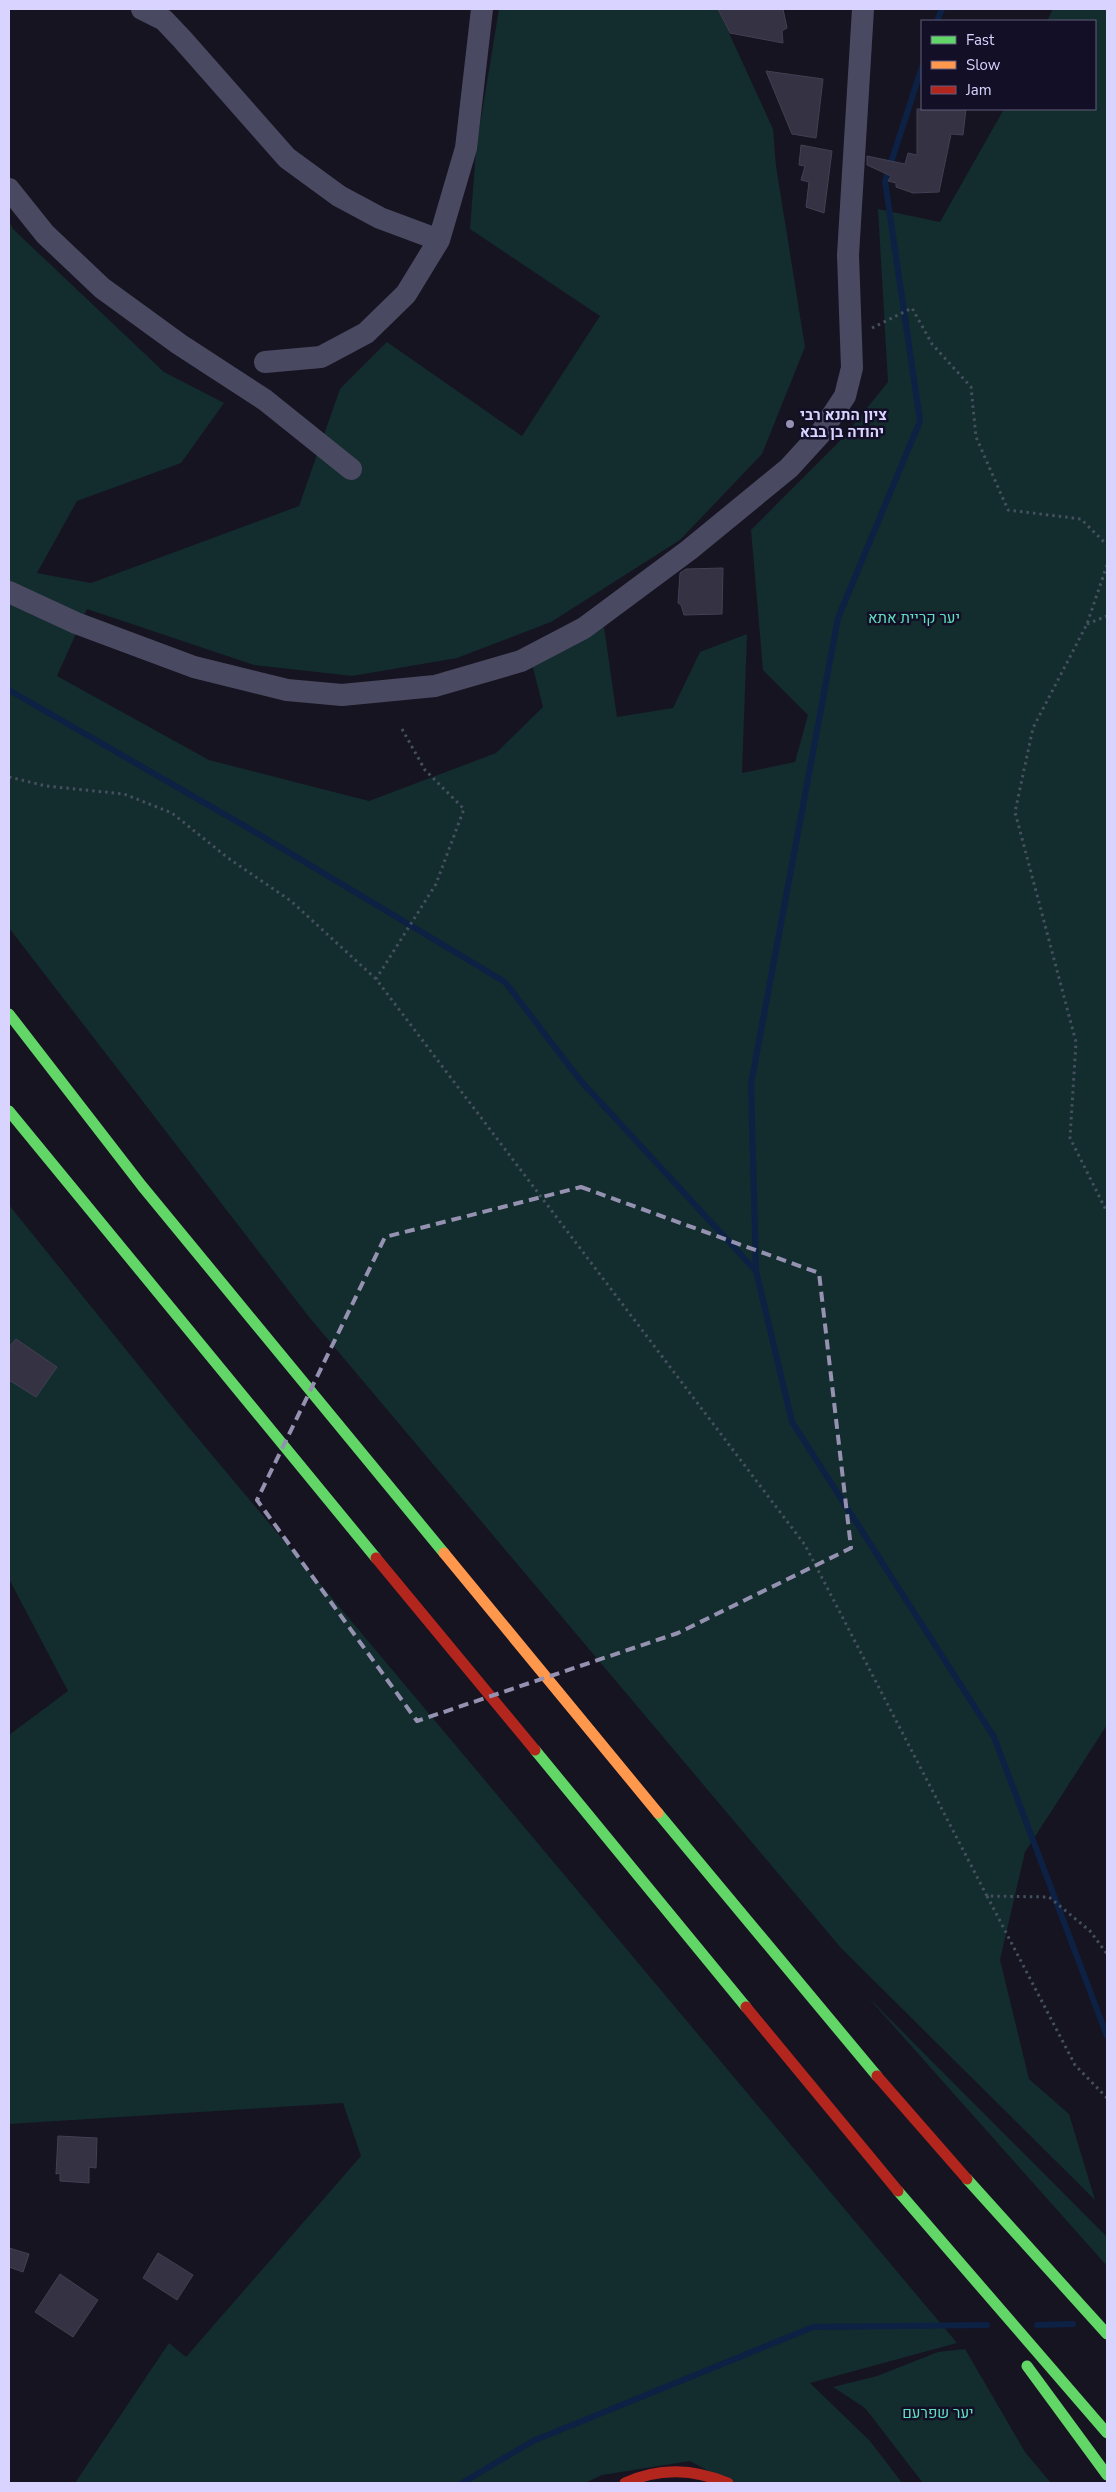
<svg xmlns="http://www.w3.org/2000/svg" width="1116" height="2492" font-family="'Nunito Sans',Heebo,sans-serif">
<style>
.green{fill:#132c2d}
.lines{fill:none;stroke-linecap:round;stroke-linejoin:round}
.stream{stroke:#0d2144;stroke-width:6}
.building{fill:#343243;stroke:#433f54}
.path{stroke:#44505f;stroke-width:3;stroke-dasharray:2.5 4;stroke-linecap:butt}
.street{stroke:#4a4962;stroke-width:22}
.fast{stroke:#63d668;stroke-width:11}
.slow{stroke:#ff974d;stroke-width:11}
.jam{stroke:#b3261e;stroke-width:11}
.marked{fill:none;stroke:#9591b1;stroke-width:4;stroke-dasharray:10 6;stroke-linejoin:round}
.poi-dot{fill:#9591b1;stroke:#130f26;stroke-width:2}
.labels{text-anchor:middle;dominant-baseline:central;stroke-width:5;stroke-linejoin:round;paint-order:stroke}
.poi-label{font-size:15px;font-weight:bold;fill:#d9d4ff;stroke:#130f26;text-anchor:start}
.park-label{font-size:15px;fill:#5fe0c0;stroke:#130f26}
</style>
<rect width="100%" height="100%" fill="#161421"/>
<path class="green" d="M499 9H718L773 129 776 166 805 347 762 454 680 540 551 622 457 658 352 676 254 665 87 609 57 676 209 760 369 801 496 753 543 707 532 664 604 627 617 717 673 708 700 652 747 634 742 773 795 762 808 715 763 670 751 530 842 439 888 382 878 209 940 222 1004 109H1095V21H1047L1053 9H1107V1725L1025 1852 1000 1960 1029 2079 1069 2114 1095 2200 841 1948 309 1317 9 928V222L14 230 164 372 224 403 181 463 77 501 37 573 91 583 299 506 340 389 387 342 522 436 600 316 470 229 476 149Z
M9 1205 186 1424 957 2343 810 2383 870 2441 902 2483H730L690 2461 602 2475 585 2483H75L169 2343 186 2357 361 2156 343 2103 9 2124V1735L68 1691 9 1579Z
M866 1995 1107 2237V2266Z
M965 2349 1025 2452 1051 2483H923L865 2408 833 2387 877 2376 938 2352Z"/>
<g class="lines">
<path class="stream" d="M937 21 942 9
M922 67 885 181 920 421 838 618 751 1084 756 1271 792 1422 994 1737 1107 2036
M9 690 255 832 505 982 580 1080 756 1271
M1037 2325 1073 2324
M462 2483 533 2441 813 2327 987 2325"/>
</g>
<path class="building" d="M718 9H783L787 28 782 31 783 43 730 33Z
M766 71 823 79 816 138 792 134Z
M917 109H966L963 135 951 134 939 192 913 193 896 187V183L888 181 891 176 867 165V156L905 164 908 153 917 155Z
M801 145 832 151 824 213 806 207 809 182 801 180 805 166 799 165Z
M723 568 722 614 684 615 681 605 678 603 680 573 686 569Z
M16 1339 57 1367 36 1397 9 1380V1347Z
M58 2136 97 2138 96 2168 89 2167V2183L60 2181V2173L56 2174Z
M9 2248 29 2254 23 2272 9 2267Z
M158 2253 193 2275 177 2300 143 2278Z
M60 2274 98 2300 73 2337 35 2312Z"/>
<g class="lines">
<path class="path" d="M872 328 912 308 932 344 971 387 976 437 1008 510 1081 519 1107 545
M1107 565 1087 624 1033 728 1015 812 1076 1042 1070 1138 1107 1212
M1087 624 1107 616
M402 729 425 770 464 809 436 884 376 979 805 1545 987 1896 1049 1897 1090 1931 1107 1954
M9 777 46 786 124 794 172 813 228 858 291 901 376 979
M987 1896 1075 2065 1107 2098"/>
<path class="street" d="M142 9 164 20 182 39 287 158 339 196 380 218 439 240
M9 189 45 234 102 288 179 344 265 400 351 469
M265 362 321 357 366 333 406 294 439 240 466 148 482 9
M9 592 76 623 194 667 287 690 342 695 435 686 521 661 584 628 689 550 789 468 820 434 845 396 852 368 848 255 863 9"/>
<path class="fast" d="M9 1014 142 1186 444 1553
M9 1111 376 1558
M535 1750 746 2007
M658 1813 877 2076
M967 2179 1107 2334
M898 2191 1107 2433
M1027 2366 1107 2475"/>
<path class="slow" d="M444 1553 658 1813"/>
<path class="jam" d="M376 1558 535 1750
M746 2007 898 2191
M877 2076 967 2179
M625 2483C660 2467 693 2469 728 2483"/>
</g>
<path class="marked" d="M581 1187 819 1273 851 1548 678 1633 417 1721 257 1500 385 1237Z"/>
<circle class="poi-dot" cx="790" cy="424" r="5"/>
<g class="labels">
<g class="poi-label">
<text x="800" y="415">ציון התנא רבי<tspan x="800" dy="17">יהודה בן בבא</tspan></text>
</g>
<g class="park-label">
<text x="914" y="618">יער קריית אתא</text>
<text x="938" y="2413">יער שפרעם</text>
</g>
</g>
<rect width="1116" height="2492" fill="none" stroke="#d9d4ff" stroke-width="20"/>
<rect x="921" y="20" width="175" height="90" fill="#130f26" stroke="#625e7d"/>
<rect x="931" y="36" width="25" height="8" fill="#63d668" stroke="#625e7d"/>
<text x="966" y="45" font-size="15" fill="#d9d4ff">Fast</text>
<rect x="931" y="61" width="25" height="8" fill="#ff974d" stroke="#625e7d"/>
<text x="966" y="70" font-size="15" fill="#d9d4ff">Slow</text>
<rect x="931" y="86" width="25" height="8" fill="#b3261e" stroke="#625e7d"/>
<text x="966" y="95" font-size="15" fill="#d9d4ff">Jam</text>
</svg>
